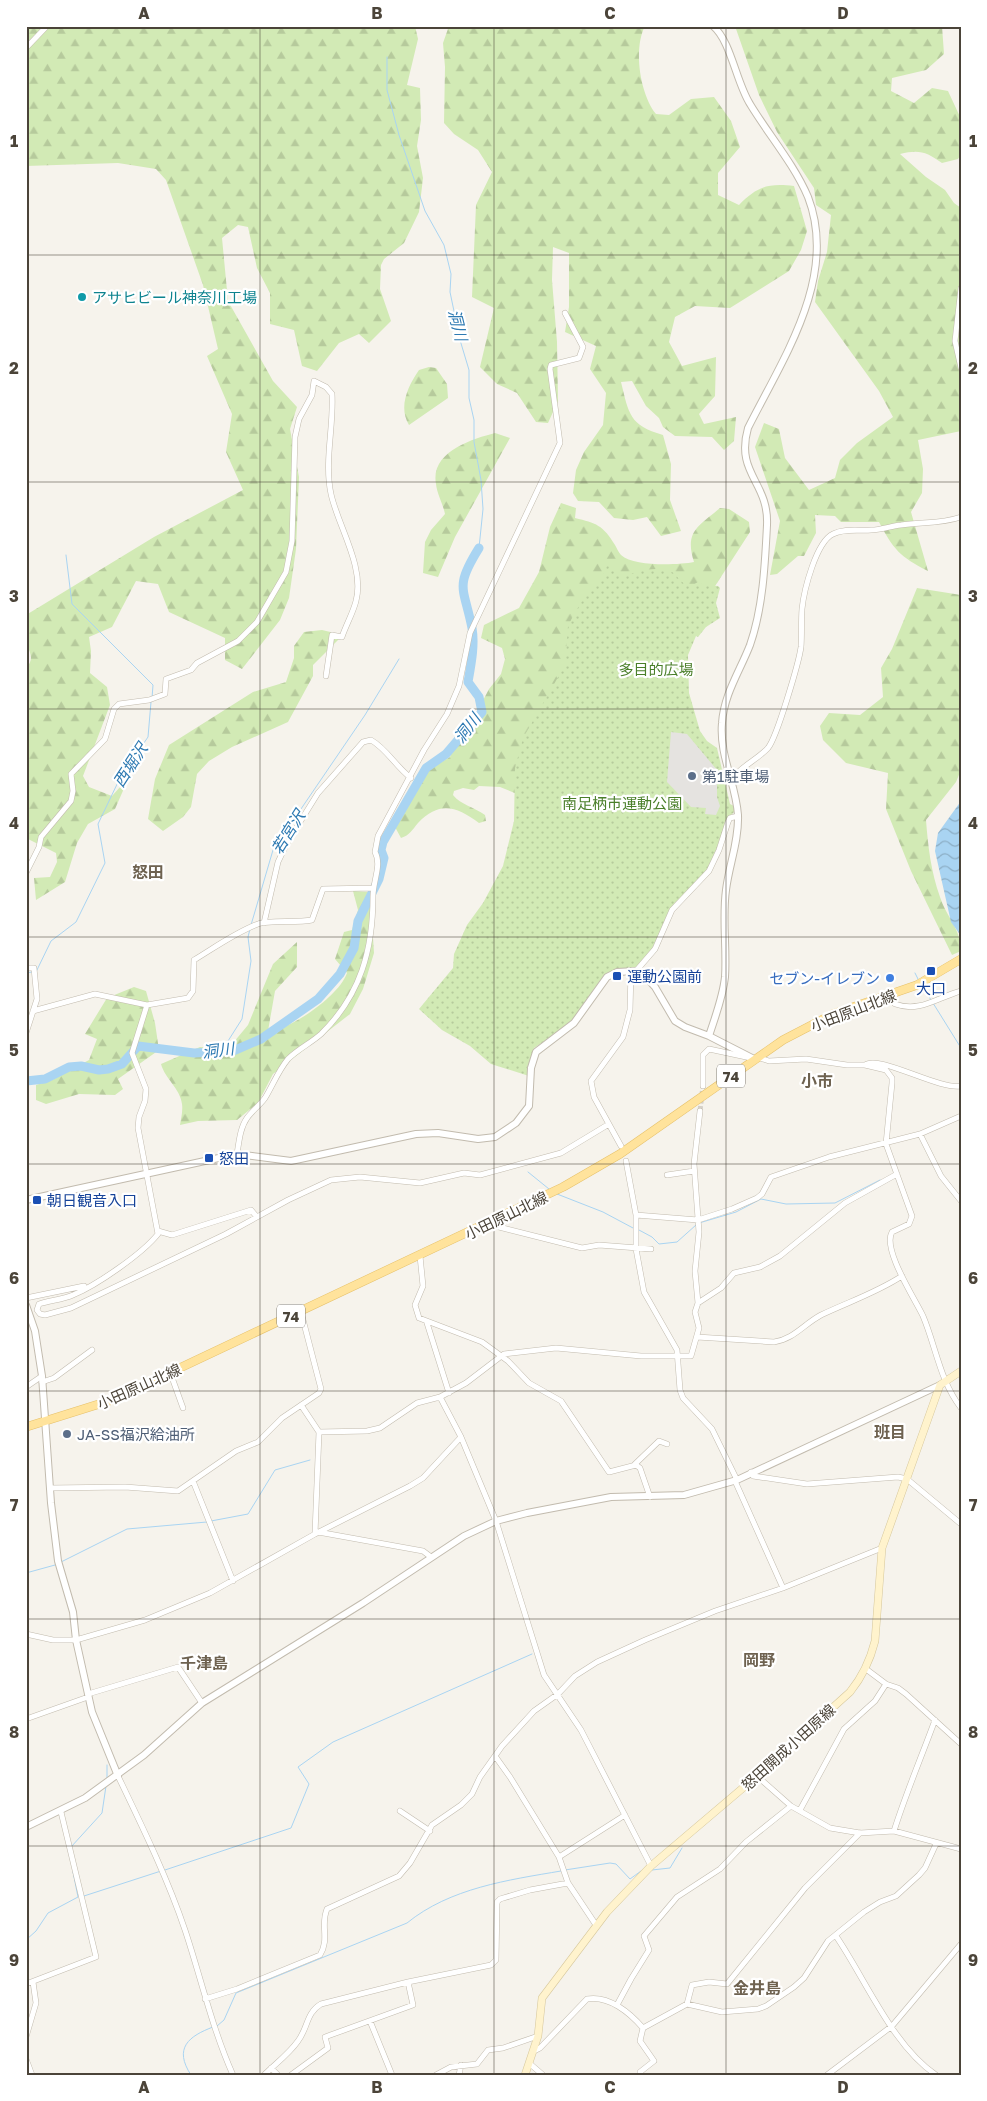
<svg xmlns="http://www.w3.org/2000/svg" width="987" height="2101" font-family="'Golos Text','Noto Sans JP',sans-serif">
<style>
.forest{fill:url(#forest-firs)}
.park{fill:url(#park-dots)}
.parking{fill:#e5e3e0}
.water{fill:url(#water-waves)}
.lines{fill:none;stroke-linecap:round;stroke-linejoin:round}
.stream{stroke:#a9d4f2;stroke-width:1}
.river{stroke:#a9d4f2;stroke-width:9}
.minor-tunnel{stroke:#d4d0c8;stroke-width:5;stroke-dasharray:5 2.5;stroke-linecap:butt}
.minor-casing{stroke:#c2bbae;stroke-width:6}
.tertiary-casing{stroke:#c2bbae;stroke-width:8}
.secondary-casing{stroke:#d6c79b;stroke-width:8}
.primary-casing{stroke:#e6c16a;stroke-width:9}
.minor{stroke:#fff;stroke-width:5}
.tertiary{stroke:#fff;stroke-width:6}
.secondary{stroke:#fff3cd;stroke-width:7}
.primary{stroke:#ffe39c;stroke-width:8}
.grid{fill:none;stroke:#4b4439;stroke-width:1;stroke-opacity:0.55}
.culture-dot{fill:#0f9aa8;stroke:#fff;stroke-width:2}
.service-dot{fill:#5c6f8a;stroke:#fff;stroke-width:2}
.transit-dot{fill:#1a4fb4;stroke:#fff;stroke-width:2}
.shop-dot{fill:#3f7fe0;stroke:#fff;stroke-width:2}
.labels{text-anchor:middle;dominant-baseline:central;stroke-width:4.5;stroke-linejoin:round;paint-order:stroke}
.shield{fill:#fff;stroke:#817c74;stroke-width:1}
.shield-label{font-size:14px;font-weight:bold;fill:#4b4439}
.culture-label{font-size:15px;fill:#0d838f;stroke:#fff;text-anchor:start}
.park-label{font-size:15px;fill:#4a7f2a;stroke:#fff}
.service-label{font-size:15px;fill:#4e5e75;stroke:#fff;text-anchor:start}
.transit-label{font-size:15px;fill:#164399;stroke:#fff;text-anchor:start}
.shop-label{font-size:15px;fill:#366cbe;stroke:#fff;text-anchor:end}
.street-label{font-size:15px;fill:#4b4439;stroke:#fff}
.water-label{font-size:16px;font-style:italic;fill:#2e7ab2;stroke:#fff}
.neighbourhood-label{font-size:16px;font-weight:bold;fill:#6e6250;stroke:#fff}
.neatline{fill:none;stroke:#4b4439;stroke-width:2}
.grid-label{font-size:16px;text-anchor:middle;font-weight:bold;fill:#4b4439}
</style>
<defs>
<pattern id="forest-firs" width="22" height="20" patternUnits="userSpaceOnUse" patternTransform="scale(1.25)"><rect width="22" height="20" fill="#d2eab5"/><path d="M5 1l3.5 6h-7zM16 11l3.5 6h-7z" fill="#b6ca9c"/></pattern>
<pattern id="park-dots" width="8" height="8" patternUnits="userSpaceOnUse" patternTransform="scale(1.25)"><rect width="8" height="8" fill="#d2eab5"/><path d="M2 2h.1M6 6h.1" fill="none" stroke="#b6ca9c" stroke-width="1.8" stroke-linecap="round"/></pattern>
<pattern id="water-waves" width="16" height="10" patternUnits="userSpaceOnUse" patternTransform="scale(1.25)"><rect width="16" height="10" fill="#a9d4f2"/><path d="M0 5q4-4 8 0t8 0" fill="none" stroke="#8caec5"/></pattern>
</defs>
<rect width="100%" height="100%" fill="#f6f3ec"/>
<path class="forest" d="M26 26H415L418 39 407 85 420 88 421 120 417 146 423 178 419 212 404 243 384 259 381 265 380 289 391 321 369 343 359 334 339 343 317 371 302 366 294 330 270 324V293L257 268 248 227 238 225 222 238 228 301 273 381 297 407 290 429 299 477 296 549 289 598 280 620 242 669 225 660V638L169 612 158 584 136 581 112 627 89 637 91 651 90 673 107 687 110 705 83 776 89 787 112 796 129 777 115 809 88 824 77 843 65 882 36 900 34 878 50 877 57 862 56 853 26 838V668C36 658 28 651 26 640 25 632 26 623 26 615L154 537 243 490 226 452 232 414 207 356 218 349 203 285 166 180 156 169 118 163 26 166Z
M449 26H645C633 49 640 94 656 114L669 115 691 99 714 97 731 121 740 147 718 173V195L739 205C757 187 767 183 794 186L807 231 801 250 789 271 730 308 695 306 675 317 669 342 682 366 716 357 715 396 699 414 704 424 736 417 734 441 724 450 712 437 675 436 663 427 659 418 646 406 632 381 621 382C629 414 629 425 663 435L671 464 670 500 681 531 661 536 647 517 633 520 614 518 599 502 578 501 573 493 576 470 584 452 603 425 606 393 590 369 596 346 565 332 569 307V253L553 247 552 280 557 342 558 401 548 423 536 422 517 393 497 384 480 367 494 308 472 297 476 205 492 172 478 150 454 134 444 123 445 67 443 43Z
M735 26H942L944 54 926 70 892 78 891 91 914 103 932 88 948 91 961 119V154L958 159 942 163C927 152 919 149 900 154L926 177 945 190 954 203 961 208V431L918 440 923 469 922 493 911 512 928 571C900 557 893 549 879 522H841L835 516 815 515 816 533 804 556H798L777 574 770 575 780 521 755 447 764 423 779 429 785 458 809 490 835 478 840 460 857 443 893 417 879 391 815 302 818 281 827 252 831 215 816 205 814 188 777 132 759 95Z
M429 367 436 368 447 384 448 398 409 425C398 407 408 386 419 370Z
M495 433 510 438 455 537 438 577 423 573 425 542 431 530 445 514C443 504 437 494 436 484 430 452 472 439 495 433Z
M561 503 576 508 575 518C596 523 603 525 615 545 617 548 618 552 621 555 634 567 678 565 694 562 684 531 699 526 720 508L729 509 749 522 750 532 708 597 517 794 500 787 479 786 474 790 463 788 454 791 453 795C461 805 474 807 485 815L486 821 479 823C457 807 440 800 418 823 412 830 410 835 401 838L395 827 428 770 450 757 462 723 477 712 489 689 501 674 505 659 502 648 481 638 484 625 519 608 539 572 550 527Z
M917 588 961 595V770L956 782 926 820C928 846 931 872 940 897 947 918 961 929 961 951L952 955 911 871 886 809 888 773 846 763 823 740 820 726 829 713 860 715 883 697 881 668 892 649Z
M322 630 343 635 313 665V676L288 722 232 747 209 761 197 774 191 807 183 817 163 831 148 819 155 779 169 745 253 692 286 682 294 658V646L304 632Z
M353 891 370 892 374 953 363 989 350 1014 273 1074 258 1103 237 1120 198 1121 180 1125C181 1119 183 1111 182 1104 180 1088 165 1079 161 1064L200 1047 228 1049 248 1025 273 964 297 942V967L275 991 268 1031C292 1029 339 996 347 973L335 959 344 932 352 930 358 910Z
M134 987 146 991 155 1023 159 1050 118 1079 123 1089 115 1095 79 1094 46 1104 36 1100V1085L52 1080 89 1060 97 1039 85 1034 107 998Z"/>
<path class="park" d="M609 561 621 578C634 571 657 565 672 572 677 575 681 583 687 585 691 587 694 584 698 582L704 585 718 586 720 588 716 603 720 618 706 627 698 637 696 636 688 655 689 693 700 731 707 741 717 748 730 804 734 806V812L728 818 710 867 694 886 675 903 650 953 637 967 613 971 569 1025 534 1048 528 1069 529 1076 491 1064 470 1046 442 1030 419 1009 453 968 454 954 467 925 483 903 503 866 514 821 515 768 523 738 565 665 568 626 573 616 585 596 601 580Z"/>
<path class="parking" d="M671 732 687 734 717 770V797L720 806 716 815 705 814 706 808 691 807 667 782Z"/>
<path class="water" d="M961 801V873L959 880 961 936 951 922 935 851 938 833Z"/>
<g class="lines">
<path class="stream" d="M387 57V90L399 135 425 211 444 245 451 274 450 292 460 340 469 370V398L474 420V442L481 480 483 509 479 548
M66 555 72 604 153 685 152 698
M251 925 273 850 365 715 399 659
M36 972 51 941 76 922 105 863 98 824 120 778 148 737 151 702
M26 973 32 972
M915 973 919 981
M923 986 931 1000
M933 1003 961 1048
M221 1052 242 1019 251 961 248 937 250 929
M528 1172 549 1189
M557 1194 603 1212 633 1228
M699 1223 736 1212 761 1199 786 1204 835 1203 880 1180
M639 1230 652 1237 659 1244 677 1242 696 1225
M211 1521 248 1514 275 1470 310 1460
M61 1562 127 1529 207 1522
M26 1573 55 1565
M107 1779V1765
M71 1847 102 1813 106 1786
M165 1870 291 1828 309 1784 298 1767 333 1742 532 1654
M565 1870 610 1863 616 1864 630 1879 641 1871
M652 1870 670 1868 682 1848
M84 1896 161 1871
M26 1940 36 1931 48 1913 78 1897 73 1872
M217 2026 224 2020 236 1993 407 1923C450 1888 508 1880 561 1871
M191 2075C173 2048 189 2036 213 2027"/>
<path class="river" d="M26 1081 45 1079 69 1067 81 1066 99 1070 108 1069 122 1064 138 1046 194 1053 233 1051 261 1039 318 999 340 974 354 948 358 921 379 879 384 858 381 850 383 842 426 768 446 754 482 712 479 697 468 682C471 665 475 645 472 628 464 587 454 588 479 548"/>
<path class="minor-tunnel" d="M700 1111 703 1086"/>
<g class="minor-casing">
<path id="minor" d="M26 48 47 26
M961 288 955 341 961 368
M731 780C741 766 757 760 768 748 777 737 799 662 801 647 802 634 801 621 802 609 804 590 816 542 833 534 844 528 859 531 871 530 881 530 891 526 901 525 921 522 941 524 961 517
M26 873 39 847 41 837 71 801 73 791 71 774 105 739 114 709 119 704 149 700 165 694 166 679 191 670 197 663 238 641 257 622 286 572 292 541 295 437 299 419 312 395 314 381 326 387 332 394C334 426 324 461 331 494 338 526 365 567 356 601 353 613 346 625 342 637L332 635 326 676
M264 923 278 862 287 843 318 793 363 742 371 740C387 749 396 767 411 778
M26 968H34L37 999 26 1033
M636 971 655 949 672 910 709 871 719 850 728 822 730 818 738 816
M889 996 895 1004C920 1013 938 997 961 991
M147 1005 132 1053 146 1089 145 1101 139 1117 138 1128 158 1234C142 1254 97 1285 73 1295 62 1300 50 1300 39 1304L37 1310 40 1314 45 1315 71 1308 226 1234 288 1200 331 1180 360 1177 420 1183 464 1173 480 1175 561 1153 609 1124
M33 1011 95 994 147 1005 188 998 193 991 194 960C214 948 236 932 258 924 269 920 297 923 312 920L323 889 373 888
M757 1057 769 1061 806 1059 847 1065H865L886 1070 892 1078V1083L886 1144 912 1216 909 1224 892 1232C882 1249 915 1299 923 1316 936 1347 940 1381 961 1408
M865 1065C879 1054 938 1090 961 1086
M703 1086V1055L709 1049 751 1058
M26 1089V1104
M920 1134 941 1176 961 1201
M621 1146 594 1097 591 1081 623 1037 630 1010 631 971
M237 1154C239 1142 240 1128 247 1118 252 1111 260 1105 265 1098 273 1085 278 1071 288 1059 298 1049 311 1043 321 1034 361 995 373 949 373 896 373 881 382 865 375 852L378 836 424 750 447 714 459 686 470 633 560 443 550 369 551 365 579 358 583 347 565 313
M626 1161 636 1215V1249L644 1292 677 1350 680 1390 683 1398 712 1429 737 1480
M667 1175 694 1171
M636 1215 698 1220 732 1209 757 1198 762 1194 771 1177 829 1157 920 1134 961 1116
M487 1224 582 1248 599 1245 651 1249
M158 1231 172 1235 251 1210 257 1217
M420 1256 423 1286 415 1305 419 1318 482 1342 508 1361 529 1383 561 1401 609 1472 636 1465 640 1468 650 1497
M26 1298 84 1286
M698 1303 695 1271 699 1232 694 1164 700 1111
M427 1323 449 1393
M697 1337 774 1342C794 1339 804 1324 821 1315 848 1302 876 1293 902 1276
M170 1372 183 1408
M42 1382 54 1378 92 1350
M26 1387 42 1376
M440 1397 461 1437 496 1521 544 1675 581 1730 651 1866
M301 1405 319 1432 315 1534
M319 1432 367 1431 380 1428 417 1403 440 1397 466 1383 504 1354 556 1348 641 1356H691L699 1328 695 1312 698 1303 721 1288 734 1273 760 1267 780 1256 845 1203 897 1174
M634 1465 659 1441 667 1444
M751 1472 753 1476 807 1484 898 1477 907 1479 961 1524
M193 1481 233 1581
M735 1481 783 1588
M50 1488 125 1487 178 1491 236 1451 258 1442 282 1418 319 1393 321 1389 301 1312
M318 1532 423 1551 431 1557
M26 1634 53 1640H76L145 1620 210 1593 315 1534 410 1486 423 1478 461 1437
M866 1669 886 1684 898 1688 906 1694 961 1744
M88 1694 178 1667 202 1703
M26 1719 88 1697
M495 1756 510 1777 559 1857 568 1883 596 1925
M118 1776C142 1826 167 1877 185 1930 201 1978 212 2028 233 2075
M757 1776 791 1806 830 1828 860 1833 894 1831 961 1849
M800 1810 844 1729 875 1701 886 1684
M400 1811 430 1831
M894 1831C906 1793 921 1758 935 1720
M559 1857 625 1815
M836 1936C866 1980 892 2045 936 2075
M26 1984 96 1957 61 1812
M205 1999 237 1989 320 1955C330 1939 320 1925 327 1909L399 1876 410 1863 432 1825 461 1805 472 1794 480 1777 502 1746 534 1711 558 1694 575 1676 597 1662 645 1640 715 1611 783 1588 882 1548
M687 2004 692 1985 709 1982 727 1984 805 1888 860 1833
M617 2005 631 1979 649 1950 644 1936 677 1897 720 1869 746 1842 791 1806
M370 2021 392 2075
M26 2037 36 2003 33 1982
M534 2051 540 2048 587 1999C609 1995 630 2013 643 2028
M26 2059 32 2075
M529 2063 543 2075
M271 2068 278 2075
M264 2075C275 2064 289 2054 298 2041 308 2028 306 2013 321 2004L408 1982 491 1965 496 1960 497 1902 500 1899 530 1890 568 1883
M291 2075 328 2048 325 2037 413 2005 408 1982
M436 2075 451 2067 477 2064 488 2050 503 2048 538 2036
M459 2075 461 2065
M641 2075 640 2072 654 2061 640 2041 643 2028 687 2004 722 2012 758 2009 766 2006 794 1987 804 1978 828 1941 864 1912 880 1902 896 1896 919 1875 925 1868 936 1844
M827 2075 892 2026 961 1944"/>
</g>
<g class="tertiary-casing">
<path id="tertiary" d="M709 1036C715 1017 723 997 725 977 727 948 722 919 726 890 729 865 739 841 738 815 736 784 719 755 722 723 724 694 740 671 750 645 763 608 765 564 767 525 769 482 735 474 748 428 782 360 839 277 808 197 794 164 768 134 750 104 736 82 731 41 713 26
M26 1200 237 1154 291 1161 416 1134 438 1133 478 1139 495 1137 516 1123 529 1106 531 1068 536 1052 574 1023 607 977 617 972 636 971 644 975 655 987 675 1021 685 1027 709 1036 754 1059
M26 1305 35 1331 42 1376 51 1503 58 1561 73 1612 76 1640 92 1712 118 1776
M26 1827 85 1798 144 1755 202 1703 363 1603 464 1536 496 1521 527 1513 611 1497 684 1495 737 1480 940 1385"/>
</g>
<g class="secondary-casing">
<path id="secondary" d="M525 2075 538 2036 542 1998 607 1912 651 1866 757 1776 850 1692C863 1676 870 1661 875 1641L882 1548 940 1385 961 1371"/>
</g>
<g class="primary-casing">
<path id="primary" d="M26 1427 112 1400 563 1187 620 1154 783 1040 833 1014 917 985 961 959"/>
</g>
<use href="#minor" class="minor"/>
<use href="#tertiary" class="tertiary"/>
<use href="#secondary" class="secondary"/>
<use href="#primary" class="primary"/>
</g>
<path class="grid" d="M260 26V2075M494 26V2075M726 26V2075M26 255H961M26 482H961M26 709H961M26 937H961M26 1164H961M26 1391H961M26 1619H961M26 1846H961"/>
<circle class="culture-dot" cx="82" cy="297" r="5"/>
<g class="service-dot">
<circle cx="692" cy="776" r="5"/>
<circle cx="67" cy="1434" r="5"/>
</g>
<g class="transit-dot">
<rect x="926" y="966" width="10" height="10" rx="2.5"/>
<rect x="612" y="971" width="10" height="10" rx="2.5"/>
<rect x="204" y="1153" width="10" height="10" rx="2.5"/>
<rect x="32" y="1195" width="10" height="10" rx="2.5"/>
</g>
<circle class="shop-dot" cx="890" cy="978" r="5"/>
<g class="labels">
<g class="shield">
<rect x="717" y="1064.5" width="28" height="23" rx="4"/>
<rect x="277" y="1304.5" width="28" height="23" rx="4"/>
</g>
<g class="shield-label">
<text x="731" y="1076">74</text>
<text x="291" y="1316">74</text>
</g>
<g class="culture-label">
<text x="92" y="297">アサヒビール神奈川工場</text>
</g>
<g class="park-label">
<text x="656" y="669">多目的広場</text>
<text x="622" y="803">南足柄市運動公園</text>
</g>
<g class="service-label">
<text x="702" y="776">第1駐車場</text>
<text x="77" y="1434">JA-SS福沢給油所</text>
</g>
<g class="transit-label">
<text x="627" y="976">運動公園前</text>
<text x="931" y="988" text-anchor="middle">大口</text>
<text x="219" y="1158">怒田</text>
<text x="47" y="1200">朝日観音入口</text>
</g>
<g class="shop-label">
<text x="880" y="978">セブン-イレブン</text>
</g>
<g class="street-label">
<text transform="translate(853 1010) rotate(-21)">小田原山北線</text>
<text transform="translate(506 1215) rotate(-26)">小田原山北線</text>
<text transform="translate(139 1386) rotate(-24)">小田原山北線</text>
<text transform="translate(788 1747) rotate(-42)">怒田開成小田原線</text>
</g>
<g class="water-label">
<text transform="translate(458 325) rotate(76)">洞川</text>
<text transform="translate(467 728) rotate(-52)">洞川</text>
<text transform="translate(130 765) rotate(-57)">西堀沢</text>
<text transform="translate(288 832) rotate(-58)">若宮沢</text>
<text transform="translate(218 1050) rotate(-7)">洞川</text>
</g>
<g class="neighbourhood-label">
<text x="148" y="872">怒田</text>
<text x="817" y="1081">小市</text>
<text x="890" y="1432">班目</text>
<text x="759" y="1660">岡野</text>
<text x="204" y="1663">千津島</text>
<text x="757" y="1988">金井島</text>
</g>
</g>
<rect width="987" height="2101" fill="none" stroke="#ffffff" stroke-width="55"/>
<rect x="28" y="28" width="932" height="2046" class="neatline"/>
<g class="grid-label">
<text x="144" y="19">A</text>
<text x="377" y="19">B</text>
<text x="610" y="19">C</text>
<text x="843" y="19">D</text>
<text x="14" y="147">1</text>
<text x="973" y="147">1</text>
<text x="14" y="374">2</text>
<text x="973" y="374">2</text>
<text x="14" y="602">3</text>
<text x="973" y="602">3</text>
<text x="14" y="829">4</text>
<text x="973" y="829">4</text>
<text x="14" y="1056">5</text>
<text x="973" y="1056">5</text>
<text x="14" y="1284">6</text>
<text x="973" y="1284">6</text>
<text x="14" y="1511">7</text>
<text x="973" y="1511">7</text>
<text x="14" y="1738">8</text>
<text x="973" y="1738">8</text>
<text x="14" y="1966">9</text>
<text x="973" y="1966">9</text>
<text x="144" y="2093">A</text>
<text x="377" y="2093">B</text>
<text x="610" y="2093">C</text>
<text x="843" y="2093">D</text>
</g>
</svg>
